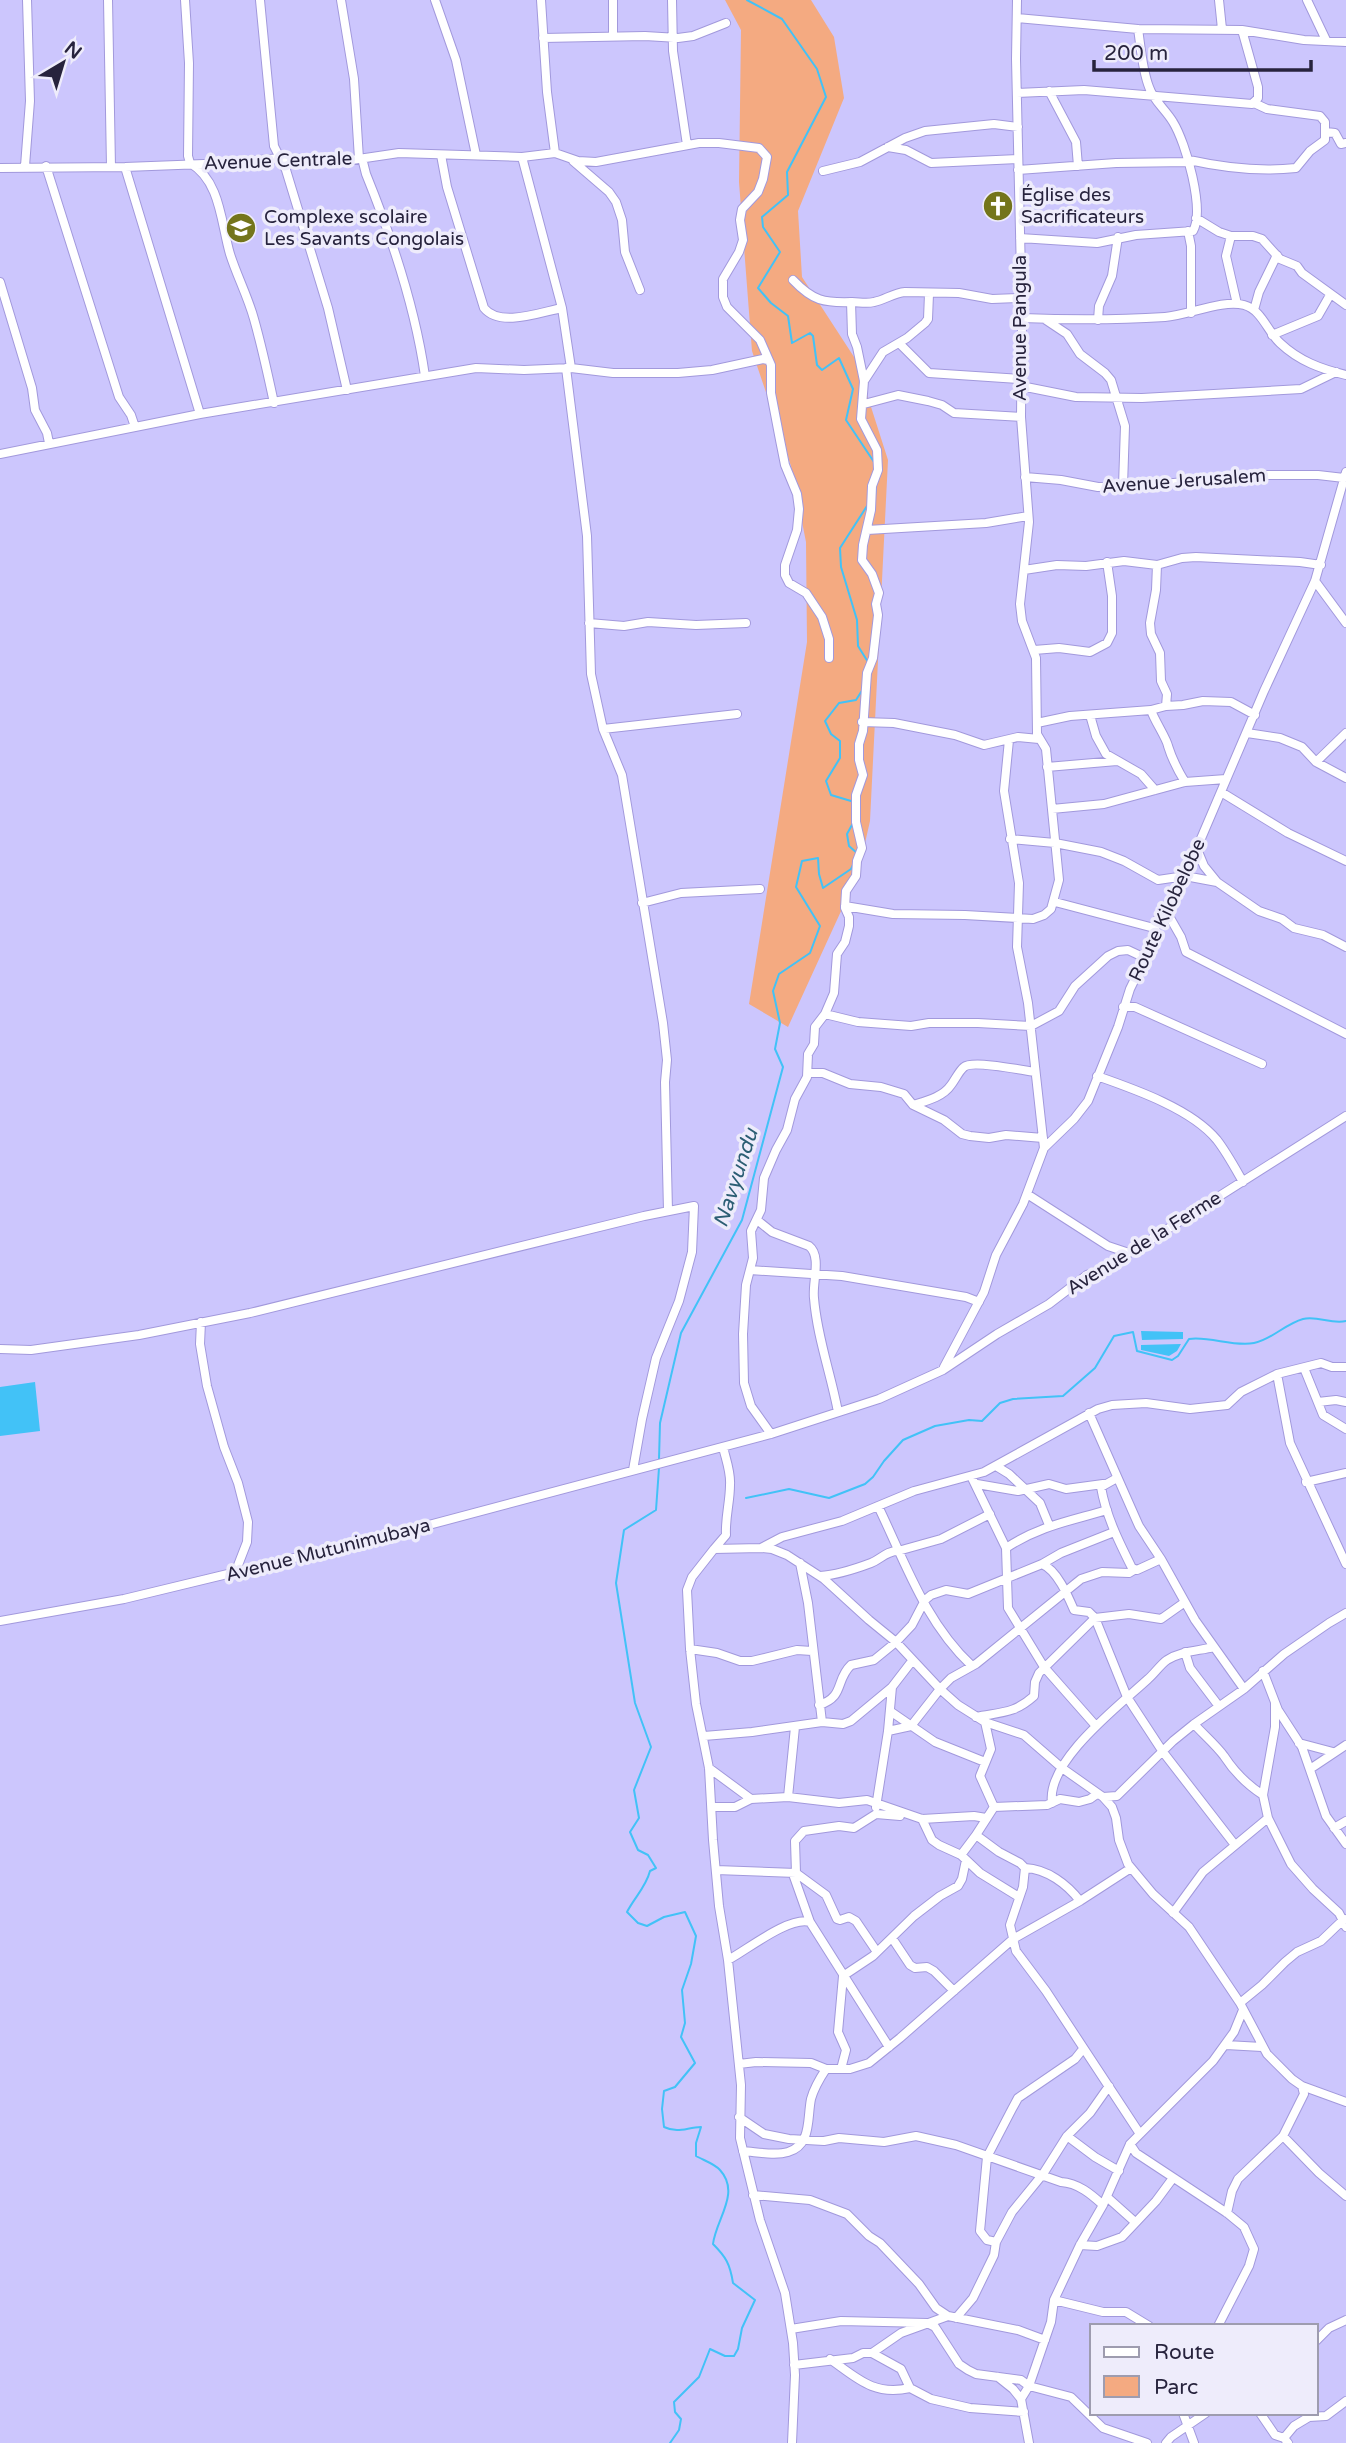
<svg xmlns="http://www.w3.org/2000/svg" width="1346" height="2443" font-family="'Varela Round',sans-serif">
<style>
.green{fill:#f4aa81}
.water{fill:#42c2f7}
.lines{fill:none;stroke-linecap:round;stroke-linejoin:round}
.stream{stroke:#42c2f7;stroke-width:2}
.street-casing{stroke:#a299dc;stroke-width:10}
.street{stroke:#fff;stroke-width:8}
.labels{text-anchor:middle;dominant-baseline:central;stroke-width:7;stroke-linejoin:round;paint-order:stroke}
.street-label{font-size:19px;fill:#27233d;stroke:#eeecfb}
.poi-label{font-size:19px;fill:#27233d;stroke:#eeecfb;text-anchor:start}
.water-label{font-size:21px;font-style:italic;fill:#2c5e74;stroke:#eeecfb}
</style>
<rect width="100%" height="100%" fill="#ccc6fd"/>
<path class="green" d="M725 0H811L834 37 844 98 798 211 802 277 856 360 888 460 870 821 858 874 788 1027 749 1004 807 642 806 542 791 466 752 351 739 182 741 30Z"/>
<path class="water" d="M1141 1331 1183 1332V1339L1142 1340Z
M1181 1344 1177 1351 1169 1356 1141 1350V1345Z
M35 1382 40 1431 0 1436V1387Z"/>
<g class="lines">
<path class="stream" d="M747 0 782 19 817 69 826 97 787 172 788 195 762 217 763 227 780 252 758 288 771 303 788 316 792 343 810 333 813 336 817 365 822 370 839 358 853 389 846 420 874 462
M875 496 876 485
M867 506 840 548 841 567 857 620 858 646 868 662
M851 801 831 795 826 781 840 758V741L831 734 825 721 839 703 856 700 863 689
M853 823 847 834 849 846 858 854
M659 1459 660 1423 681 1333 742 1220 783 1067 775 1049 780 1023 773 991 779 974 810 953 820 926 796 887 802 861 818 858 819 874 823 888 851 869 853 865
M659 1468 656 1510 624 1530 616 1583 635 1703 651 1747 634 1790 639 1818 630 1832 638 1850 648 1855 656 1868 650 1871C646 1887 634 1898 627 1912L638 1923 647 1926 664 1917 685 1912 696 1936 691 1964 682 1990 685 2023 681 2037 695 2063 675 2087 664 2091 662 2109 664 2127C679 2134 687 2127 701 2127L696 2143V2156C703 2160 715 2164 720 2170 741 2193 716 2219 713 2244 726 2257 730 2264 733 2283L755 2300 742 2328 738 2349 734 2356H725L710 2349 699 2377 674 2402 675 2412 681 2419 679 2430 670 2443
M746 1498 789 1489 829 1498 865 1484 873 1477 884 1461 903 1440 935 1426 969 1420 982 1421 1000 1403 1013 1399 1063 1396 1095 1368 1114 1336 1133 1332 1137 1351 1172 1360 1178 1356 1189 1339C1210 1336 1233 1347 1254 1343 1271 1340 1285 1324 1303 1319 1317 1315 1332 1325 1346 1321"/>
<g class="street-casing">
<path id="street" d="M108 0 111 167
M185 0 189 63 188 156 190 163C221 181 221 224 230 254 237 276 248 297 254 319 262 347 268 375 274 403
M260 0 274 146 286 170 328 308 347 390
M341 0 354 79 359 159
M435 0 456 60 476 155
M541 0 547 92 555 153
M672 0 673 51 687 145
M1219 0 1222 29
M1307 0 1326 40
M1017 18 1138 29 1242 30 1304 40 1346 42
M613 36V0
M543 38 645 36 678 38 693 36 726 23
M1049 91 1076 142 1078 166
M1017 93 1084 90 1252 104 1258 98V87L1242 30
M1326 132 1335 133 1341 144 1346 143
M888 147 906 150 931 163 1018 159
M441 155 447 187 484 308C500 328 541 312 562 308
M522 157 562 308 571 368
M362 158 366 174C392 238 415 306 425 376
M1189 160C1225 168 1259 172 1296 168L1310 151 1325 140V122L1320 116 1267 109 1254 103
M573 161 609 192 616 202 622 220 625 252 640 290
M25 166 30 101 27 0
M46 166 119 397 131 415 135 427
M125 167 200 414
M0 168 125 167 230 163 280 158 345 161 399 153 522 157 555 153 578 161 596 162 699 143H719L759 148 767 157 763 179 758 192 742 209 740 220 743 240 739 252 723 279V297L727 307 760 340 771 365V393L780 440 785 465 797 494 799 509 797 530 785 565V575L789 583 806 593 822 617 829 639V658
M1018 170 1116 163 1189 162
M823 171 860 162 905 138 925 131 994 124 1018 127
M1196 218 1219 232 1231 236H1253L1262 239 1280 259 1297 266 1302 273 1346 305
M1188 231 1191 246V313
M1231 236 1226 256 1237 304
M1020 238 1097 243 1136 235 1193 231C1205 210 1186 143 1173 122 1166 110 1153 100 1149 87 1142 69 1141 48 1138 29
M793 280C813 301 824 303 852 302 859 302 866 304 874 302 885 300 893 293 905 292L959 293 992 299 1021 298
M0 282 32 388 35 410 47 433 49 443
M1254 310 1259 292 1277 255
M1022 318C1070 320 1117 320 1165 317 1189 315 1223 299 1244 305 1262 310 1267 331 1280 343 1299 361 1321 369 1346 375
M1046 320 1067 334 1080 354 1105 373 1111 380 1125 426 1123 486
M1098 320 1099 306 1112 276 1118 237
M1272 335 1318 316 1330 295
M899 343 929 373 1020 379
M566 368 587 536 591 674 603 729 622 775 663 1023 667 1060 665 1082 668 1211
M864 381 883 352 907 338 925 323 928 319 929 294
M1021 386 1076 397 1142 398 1301 389 1336 372
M864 404 898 395 928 401 942 405 954 413 1021 417
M0 454 200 414 476 368 524 370 571 368 613 373H678L712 370 763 359 768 360
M1025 477 1061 480 1098 487 1140 486 1263 475H1318L1344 478
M867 530 986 523 1028 516
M1157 565 1156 590 1150 623 1151 634 1160 653 1161 681 1167 694 1166 706
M1024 570 1057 565 1086 566 1124 561 1157 565 1182 558 1196 557 1300 562 1321 565
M1315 581 1346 623
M589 623 624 626 648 622 696 625 746 623
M1034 650 1059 648 1090 652 1107 643 1112 633V596L1107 562
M1151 710C1154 720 1167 739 1168 746 1172 759 1177 769 1185 782
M1090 715 1096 736 1106 754 1141 774 1155 790
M862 722 894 723 955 735 984 745 1018 737 1039 739
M1037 723 1070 716 1151 710 1166 706 1183 705 1203 701 1231 702 1255 715
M603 729 737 714
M1247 733 1280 738 1302 747 1316 762 1346 778
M1009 740 1004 791 1019 883 1017 947 1028 1003 1044 1148
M1316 762 1346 733
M1047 767 1117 761
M1221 792 1288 833 1346 861
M1052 809 1104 804 1185 782 1226 779
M1010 839 1055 843 1101 852 1124 861 1158 880 1185 876 1217 882 1259 911 1282 919 1294 928 1323 935 1346 947
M1197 849 1204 866 1217 882
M1055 902 1154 928
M642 903 681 893 760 889
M845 906 893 914 965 915 1033 919 1044 915 1051 909 1059 880 1046 749 1037 734 1036 658 1022 621 1020 604 1029 522 1021 417 1022 318 1016 59 1017 0
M1165 909 1181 937 1186 952 1346 1034
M1123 1007H1135L1262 1064
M825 1014 858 1022 911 1026 929 1023H978L1031 1026 1059 1011 1075 986 1108 956 1118 951 1128 950 1145 958
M808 1073H823L850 1084 881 1087 904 1094 913 1105 944 1120 962 1134 970 1136 989 1138 1006 1135 1043 1138
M1097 1076C1134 1089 1192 1109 1217 1140 1227 1153 1235 1168 1243 1182
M913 1105C926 1101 943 1097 951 1085 955 1080 959 1071 964 1067 972 1060 1022 1070 1035 1072
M1027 1194 1108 1246 1129 1253
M757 1220 772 1232 809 1246C822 1256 812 1283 814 1298 817 1337 831 1374 838 1412
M750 1270 842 1276 966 1297 979 1302
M201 1322 200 1344 207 1386 224 1447 238 1483 248 1522 247 1542 235 1573
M0 1349 31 1350 139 1335 250 1313 644 1216 694 1206 692 1252 679 1301 656 1358 642 1419 633 1470
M944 1367 984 1292 996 1255 1023 1204 1044 1148 1074 1119 1088 1101 1118 1027 1130 989 1149 950 1158 919 1185 876 1264 691 1315 581 1346 472
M1304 1368 1323 1415 1346 1429
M1277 1374 1290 1443 1346 1564
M1318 1402 1336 1400 1346 1402
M1089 1413 1139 1526 1161 1559 1195 1620 1244 1689
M771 1434 751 1406 744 1383 743 1334 746 1285 753 1258 751 1231 761 1210 764 1178 776 1150 787 1130 795 1099 807 1077 808 1054 814 1044 815 1027 825 1014 834 993 837 954 845 942 849 926V917L845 908 846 891 856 876 857 861 862 848 856 822V795L863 775 859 760V744L863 731 867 673 873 658 878 615 876 604 879 593 872 574 862 560 863 545 871 510 872 486 878 470 877 450 861 419 864 381 857 347 852 334 851 302
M996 1466 1009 1474 1040 1503 1049 1525
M971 1476 1006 1548 1008 1608 1044 1667 1096 1726
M1117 1478 1101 1487C1106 1516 1119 1542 1132 1568L1137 1570 1161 1559
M1306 1482 1346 1473
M977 1484 1018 1491 1049 1484 1066 1489 1103 1484
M878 1506C905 1562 925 1622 972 1666
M761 1548 782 1537 842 1521 914 1491 984 1472 1098 1409 1112 1405 1146 1403 1190 1409 1227 1405 1241 1392 1277 1374 1321 1363 1332 1367H1346
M1006 1548C1039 1526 1070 1521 1107 1510
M714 1549 726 1535C725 1518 730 1502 730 1485 731 1472 726 1460 723 1447
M800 1563 808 1603 822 1722
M1042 1564 1061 1553 1114 1532
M820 1576C837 1575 855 1569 871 1563 881 1559 886 1551 898 1551L941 1539 990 1514
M0 1621 124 1599 410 1530 771 1434 879 1399 943 1370 997 1334 1049 1304 1087 1275 1100 1270 1147 1242 1346 1116
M690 1649 717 1653 740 1661H752L797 1650 812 1651
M1185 1652 1190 1668 1218 1705
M1263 1671 1278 1710 1302 1747 1326 1816 1346 1844
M1275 1703V1727L1263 1795 1268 1818 1291 1864 1313 1889 1339 1913 1346 1927
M819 1705C845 1697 835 1680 851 1665L874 1660 896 1642 912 1625 925 1600 931 1595 946 1590 968 1594 1042 1564C1057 1570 1068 1596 1074 1610L1089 1612 1095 1618 1127 1697 1163 1752 1235 1845
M890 1711 935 1742 985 1762
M976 1717C1001 1712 1014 1714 1034 1696L1035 1682 1039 1673 1095 1618 1129 1614 1161 1619 1185 1602
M985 1722 991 1749 980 1776 994 1807 976 1835 999 1852 1020 1863 1025 1868 1023 1887 1010 1925 1016 1951 1046 1991 1140 2134
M1194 1724C1203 1734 1216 1745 1224 1756 1235 1773 1246 1784 1263 1795
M888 1731 911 1726 940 1689 951 1678 976 1664 1081 1579 1102 1572 1129 1573 1134 1570
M704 1736 752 1732 822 1722 843 1724 851 1721 892 1687
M1299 1743 1333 1752
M709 1768 751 1799 788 1797 839 1803 867 1800 922 1819 974 1816 986 1818
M1310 1769 1346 1745
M788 1797 795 1727
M1103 1797 1117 1796 1173 1741 1194 1724 1244 1689 1284 1654 1329 1623 1346 1613
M1052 1803C1046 1761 1120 1705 1148 1679 1155 1673 1160 1665 1167 1660 1181 1651 1198 1651 1214 1647
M712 1807H735L751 1799
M876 1807 888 1731 892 1687 912 1661
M994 1807 1047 1805 1060 1799 1079 1802 1090 1799 1097 1794
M922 1819 932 1840 939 1845 961 1855 980 1873 1019 1897
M1334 1828 1346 1821
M961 1855 976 1835
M1025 1868C1047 1869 1067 1884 1080 1901
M716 1870 796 1873 795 1841 804 1831 839 1826 854 1828 876 1814 900 1816
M796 1873 826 1895 837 1919 840 1920 849 1917 856 1921 877 1952
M793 1874 810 1922
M1173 1913 1203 1872 1268 1818
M892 1938 910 1965 915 1968 927 1967 934 1971 954 1991
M728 1960C747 1950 789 1916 810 1922L889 2047
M1240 2003 1262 1985 1285 1962 1297 1952 1321 1941 1343 1920 1346 1919
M1226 2045 1262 2047
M739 2064 756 2062 811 2063 826 2069H850L869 2063 900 2038 1013 1939 1080 1901 1131 1868
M841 2069 846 2050 838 2032 843 1976 873 1956 914 1916 940 1896 958 1886 962 1879 966 1860
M739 2117 764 2134 789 2139 824 2141 839 2138 884 2142 916 2136 956 2145 1061 2182C1078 2183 1091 2194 1103 2205
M1067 2136 1095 2157 1119 2171
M1283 2136 1319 2173 1346 2196
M1130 2144 1136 2153 1227 2213 1244 2227 1254 2249 1249 2266 1218 2326
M743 2151C757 2152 775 2156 788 2152 812 2145 807 2118 811 2099 814 2088 820 2078 826 2069
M753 2195 810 2200 847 2214 869 2236 880 2243 919 2284 936 2308 948 2316
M1107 2197 1135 2222
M1227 2213 1232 2191 1238 2179 1283 2136 1304 2094 1302 2086
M996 2242 987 2240 980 2231 987 2157 1012 2109 1018 2098 1075 2059 1083 2049
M1080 2245 1097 2246 1122 2237 1156 2201 1173 2178
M1054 2300 1103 2312H1126L1149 2326
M956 2318 973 2298 994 2255 996 2242 1012 2212 1043 2174 1067 2136 1090 2113 1109 2086
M791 2329 841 2321 927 2323 935 2327 959 2364 968 2370 976 2374 1021 2380 1029 2386 1071 2397 1103 2428 1147 2443
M1316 2341 1329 2328 1346 2320
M872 2353 901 2369 910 2388 931 2399 970 2408 1024 2412
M830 2359C858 2379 874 2396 910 2388
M794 2365 853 2358 863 2353H872L901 2333 948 2316 1018 2330 1045 2340
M998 2377 1013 2389 1021 2399
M1183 2413 1194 2443
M1260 2413 1275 2435 1284 2438 1288 2443
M1284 2438 1294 2426 1309 2417 1326 2416 1346 2401
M792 2443 795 2375 793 2343 785 2293 760 2220 740 2138 741 2085 728 1960 719 1906 713 1840 709 1768 696 1704 690 1649 687 1590 692 1577 714 1549 761 1548 772 1549 787 1555 824 1579 869 1620 896 1642 940 1689 958 1705 985 1722 1024 1735 1062 1768 1103 1797 1112 1807 1116 1818 1119 1840 1128 1864 1153 1894 1189 1927 1240 2003 1267 2054 1292 2079 1302 2086 1346 2102
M1029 2443 1021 2399 1029 2386 1051 2322 1054 2300 1080 2245 1103 2205 1130 2144 1213 2061 1234 2032 1243 2010
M1166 2443 1171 2437 1206 2413"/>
</g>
<use href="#street" class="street"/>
</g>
<defs>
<g id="church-disc" transform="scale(1.575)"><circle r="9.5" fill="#74751b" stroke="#eeecfb"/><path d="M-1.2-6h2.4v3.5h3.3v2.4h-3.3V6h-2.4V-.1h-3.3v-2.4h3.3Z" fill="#fff"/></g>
<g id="school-disc" transform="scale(1.575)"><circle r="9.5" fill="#74751b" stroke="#eeecfb"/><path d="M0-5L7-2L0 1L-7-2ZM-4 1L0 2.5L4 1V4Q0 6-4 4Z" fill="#fff"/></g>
</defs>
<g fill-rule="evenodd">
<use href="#church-disc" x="998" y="206"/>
<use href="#school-disc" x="241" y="228"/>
</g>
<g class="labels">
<g class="street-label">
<text transform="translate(278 161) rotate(-2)">Avenue Centrale</text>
<text transform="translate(1020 328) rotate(-90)">Avenue Pangula</text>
<text transform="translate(1184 481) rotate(-4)">Avenue Jerusalem</text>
<text transform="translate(1167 910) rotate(-65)">Route Kilobelobe</text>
<text transform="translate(1144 1243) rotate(-32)">Avenue de la Ferme</text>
<text transform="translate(328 1550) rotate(-14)">Avenue Mutunimubaya</text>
</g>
<g class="poi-label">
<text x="1021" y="195">Église des<tspan x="1021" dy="22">Sacrificateurs</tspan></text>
<text x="264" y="217">Complexe scolaire<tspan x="264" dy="22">Les Savants Congolais</tspan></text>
</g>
<g class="water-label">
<text transform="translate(736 1178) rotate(-72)">Navyundu</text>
</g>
</g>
<rect x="1090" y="2324" width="228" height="91" fill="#eeecfb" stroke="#9e9caf" stroke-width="2"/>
<rect x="1104" y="2347" width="35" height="10" fill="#ffffff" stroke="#9e9caf" stroke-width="2"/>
<text x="1154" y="2359" font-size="21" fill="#27233d">Route</text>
<rect x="1104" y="2376" width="35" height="21" fill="#f4aa81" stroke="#9e9caf" stroke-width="2"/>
<text x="1154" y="2394" font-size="21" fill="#27233d">Parc</text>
<g transform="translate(63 63) rotate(38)" stroke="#eeecfb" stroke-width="5" paint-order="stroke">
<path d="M0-5L12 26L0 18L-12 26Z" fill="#27233d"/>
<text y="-10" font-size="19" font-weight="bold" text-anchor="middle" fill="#27233d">N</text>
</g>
<path d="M1094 60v10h217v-10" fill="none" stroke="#27233d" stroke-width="3.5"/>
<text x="1104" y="60" font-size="21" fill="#27233d" stroke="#eeecfb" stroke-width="5" paint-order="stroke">200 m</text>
</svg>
